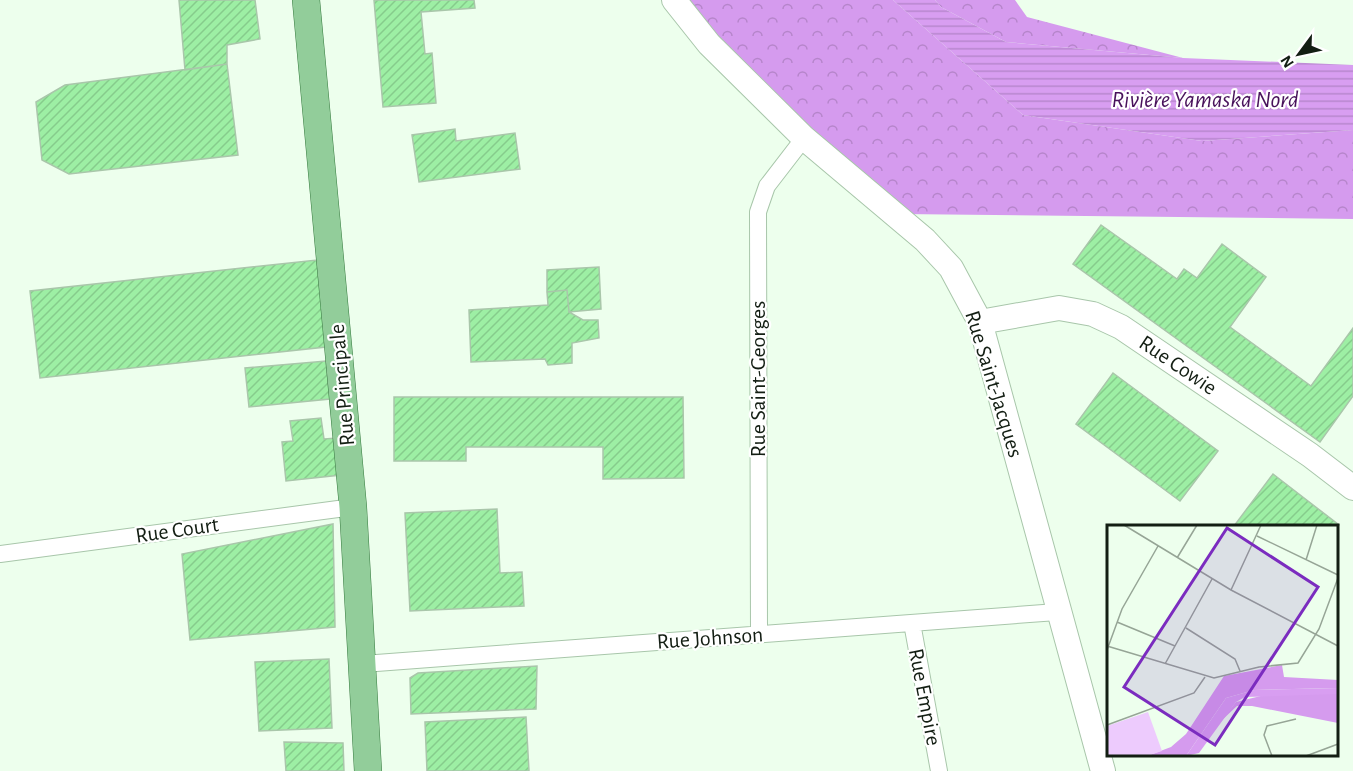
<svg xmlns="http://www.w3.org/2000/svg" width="1353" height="771" font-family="'Alegreya Sans',sans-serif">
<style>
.forest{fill:url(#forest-crowns)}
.water{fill:url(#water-rules)}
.building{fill:url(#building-hatch);stroke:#a9c6aa;stroke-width:1.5}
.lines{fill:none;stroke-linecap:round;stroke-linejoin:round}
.street-casing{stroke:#a8c6aa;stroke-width:18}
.secondary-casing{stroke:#a8c6aa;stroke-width:26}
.primary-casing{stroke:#367a3f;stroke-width:28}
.street{stroke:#fff;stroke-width:16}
.secondary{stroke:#fff;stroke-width:24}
.primary{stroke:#92cd9a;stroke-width:27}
.labels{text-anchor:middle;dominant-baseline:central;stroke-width:4.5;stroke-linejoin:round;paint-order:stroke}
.street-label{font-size:22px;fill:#131e13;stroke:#fff}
.water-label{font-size:24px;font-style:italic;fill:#48125b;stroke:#fff}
.inset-road{fill:none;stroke:#96a596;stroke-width:1.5}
.view{fill:#7b2cbf;fill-opacity:0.15;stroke:#7b2cbf;stroke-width:3}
.inset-edge{fill:none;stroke:#131e13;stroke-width:3}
</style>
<defs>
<pattern id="forest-crowns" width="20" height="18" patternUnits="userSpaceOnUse" patternTransform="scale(1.5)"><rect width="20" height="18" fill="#d59bee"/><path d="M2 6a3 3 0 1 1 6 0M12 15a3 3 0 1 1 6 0" fill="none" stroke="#b685cb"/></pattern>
<pattern id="water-rules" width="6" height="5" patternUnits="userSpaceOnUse" patternTransform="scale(1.5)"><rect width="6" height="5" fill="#d89ef1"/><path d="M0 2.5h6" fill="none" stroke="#b888ce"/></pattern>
<pattern id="building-hatch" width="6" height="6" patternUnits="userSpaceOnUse" patternTransform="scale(1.5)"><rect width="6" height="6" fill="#9defa4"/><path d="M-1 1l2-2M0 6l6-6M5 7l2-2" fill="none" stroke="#86cc8c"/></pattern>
</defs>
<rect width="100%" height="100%" fill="#edffed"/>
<path class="forest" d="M676 0H893L1023 115 1202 141 1353 130V219L899 214Z
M935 0H1015L1027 17 1183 58 1006 42 941 7Z"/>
<path class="water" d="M893 0H935L941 7 1006 42 1183 58 1353 65V130L1202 141 1023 115Z"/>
<path class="building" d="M179 0H255L260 39 227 45V64L185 70Z
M374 0H474L475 8 421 12 425 54 432 53 436 103 383 107Z
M227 64 238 155 69 174 42 160 36 102 65 85Z
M455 129 456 141 515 133 520 169 419 182 412 135Z
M1101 225 1177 279 1184 269 1197 278 1222 244 1266 277 1230 327 1311 386 1353 328V396L1320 442 1073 264Z
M317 260 326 347 40 378 30 291Z
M599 267 601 309 569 312 567 290 547 292V270Z
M567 290 569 312 583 320H598L599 338 572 343V363L548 365 545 359 471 362 469 310 548 305 547 292Z
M326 361 330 399 249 407 245 368Z
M1113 373 1218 451 1180 501 1076 424Z
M394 397H683L684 478 603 479V447H466V461H394Z
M321 418 324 439 337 438 341 475 286 481 282 442 293 441 290 421Z
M1273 474 1339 525 1336 529V526H1234Z
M497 509 500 573 522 572 524 606 410 611 405 513Z
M333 524 335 627 190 640 182 554Z
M329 659 332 728 259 731 255 662Z
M537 666 536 709 411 714 410 678 418 673Z
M526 717 529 771H427L425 722Z
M284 742 343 743 344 771H286Z"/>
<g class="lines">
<g class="street-casing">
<path id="street" d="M0 554 353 507
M912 623 939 771
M759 634 758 212 767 186 804 138
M363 664 1057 612"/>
</g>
<g class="secondary-casing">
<path id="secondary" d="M674 0 709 44 804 138 925 240 951 268 980 322 1103 771
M980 322 1059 308 1093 314 1121 327 1310 455 1353 488"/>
</g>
<g class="primary-casing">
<path id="primary" d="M306 0 353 507 368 771"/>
</g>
<use href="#street" class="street"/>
<use href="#secondary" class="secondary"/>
<use href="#primary" class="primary"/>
</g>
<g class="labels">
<g class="street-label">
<text transform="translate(1178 365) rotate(34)">Rue Cowie</text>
<text transform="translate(758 379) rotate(-90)">Rue Saint-Georges</text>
<text transform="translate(994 384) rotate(73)">Rue Saint-Jacques</text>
<text transform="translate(342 385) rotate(-95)">Rue Principale</text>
<text transform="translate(177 530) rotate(-8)">Rue Court</text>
<text transform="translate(710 638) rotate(-4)">Rue Johnson</text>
<text transform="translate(925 697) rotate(79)">Rue Empire</text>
</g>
<g class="water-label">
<text x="1205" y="100">Rivière Yamaska Nord</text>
</g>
</g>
<g transform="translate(1107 525)">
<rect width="231" height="231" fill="#edffed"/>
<path d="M175 140 177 152 231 155V163L147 165 119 173 79 231H40L64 222 79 209 117 151ZM162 169H231V198L145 181H130L114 196 129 177Z" fill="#d59bee"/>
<path d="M41 187 55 226 40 231H0V201Z" fill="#edcbfd"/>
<path d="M231 163V169L138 172 129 177 92 228 79 231 119 173 147 165Z" fill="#d89ef1"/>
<path class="inset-road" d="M17 0 124 65 231 121M150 11 231 50M70 33 90 0M199 35 210 0M124 65 154 0M10 97 68 121M79 103 128 134 133 146M0 121 107 153 152 142 191 138 212 104 231 53M0 125 15 84 51 21M58 139 105 54M0 200 87 168 98 152M165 231 157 210 160 201 189 194M199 231 231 219"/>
<path class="view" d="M120 3 211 62 108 220 17 162Z"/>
<rect width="231" height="231" class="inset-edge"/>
</g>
<g transform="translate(1299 54) rotate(237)" stroke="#ffffff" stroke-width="4.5" paint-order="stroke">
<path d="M0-4.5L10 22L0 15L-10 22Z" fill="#131e13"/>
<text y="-9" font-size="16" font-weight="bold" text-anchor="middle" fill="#131e13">N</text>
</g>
</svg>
